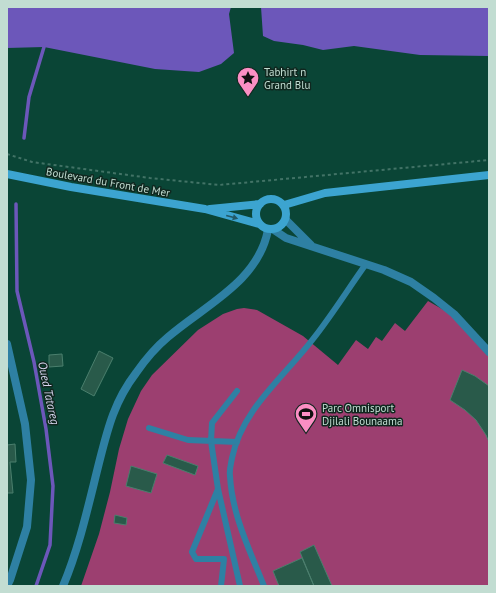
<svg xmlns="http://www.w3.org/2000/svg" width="496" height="593" font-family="'PT Sans',sans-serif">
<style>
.green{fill:#9c3f70}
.water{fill:#6c57ba}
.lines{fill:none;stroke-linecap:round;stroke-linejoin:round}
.stream{stroke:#6c57ba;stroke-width:3.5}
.building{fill:#295a4a;stroke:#4a7f6d}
.path{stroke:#427366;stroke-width:2;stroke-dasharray:3 3;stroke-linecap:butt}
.service{stroke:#2e80a3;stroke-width:6}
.minor{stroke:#2e80a3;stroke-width:8}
.tertiary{stroke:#2e80a3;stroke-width:8}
.secondary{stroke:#3ca4d0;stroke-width:8}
.oneway{fill:#225966}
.labels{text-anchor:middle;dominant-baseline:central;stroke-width:3;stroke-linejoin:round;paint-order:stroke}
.poi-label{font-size:11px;fill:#c2ddd2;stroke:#10271f;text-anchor:start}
.street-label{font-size:11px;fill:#c2ddd2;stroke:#10271f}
.water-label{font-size:12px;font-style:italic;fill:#d6d4ee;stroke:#10271f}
</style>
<rect width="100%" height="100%" fill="#0a4536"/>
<path class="green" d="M428 301 449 313 489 352V586H81L99 534 110 492 119 449 128 419 141 391 152 375 198 330 223 314 237 309 244 308 257 310 303 336 338 365 356 340 368 349 376 337 382 341 395 323 405 331Z"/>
<path class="water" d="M7 7H231L229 14 234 53 221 64 199 72 155 69 44 47 7 48Z
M261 7H489V56L420 55 354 46 323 50 303 45 274 41 263 36Z"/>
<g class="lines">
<path class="stream" d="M24 138 29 97 44 47
M16 204 17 291 34 362 46 429 53 486 50 545 36 586"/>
</g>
<path class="building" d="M99 351 113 358 94 396 81 389Z
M62 354 63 366 49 367V355Z
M462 370 475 376 489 386V442L486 435 476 420 465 410 450 400Z
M15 444 16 462H10L13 493H7V445Z
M167 455 198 466 195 475 163 463Z
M131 466 157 474 151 493 126 486Z
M115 515 127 518 126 525 114 523Z
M314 545 332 586H314L300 552Z
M302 558 314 586H279L273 571Z"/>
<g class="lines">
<path class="path" d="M7 154 32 162 150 178 219 185 489 160"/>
<path class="service" d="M237 391 212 423 211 441 218 489 240 586
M149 428 188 440 237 442
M218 489 192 552 196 559H224L221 586
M264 586C250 551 232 515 230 476 229 470 231 464 232 458 242 409 284 377 313 339 332 315 348 289 366 264"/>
<path class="minor" d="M7 344 25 424 31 480 27 527 10 580 7 586"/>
<path class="tertiary" d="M286 220 311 245
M274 230 286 238 384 270 411 282 434 298 454 314 489 352
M63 586C79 548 88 507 98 467 107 432 113 403 136 373 145 360 156 347 168 337 205 305 258 282 268 230"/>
<path class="secondary" d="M7 174 71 187 205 209 259 224
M256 214a15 15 0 1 1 30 0a15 15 0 1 1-30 0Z
M284 205 325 193 489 175
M210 209 260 204"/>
</g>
<defs><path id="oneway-solid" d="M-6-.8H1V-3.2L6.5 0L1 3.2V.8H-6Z"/></defs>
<use class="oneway" href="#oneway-solid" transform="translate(232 217) rotate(15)"/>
<defs>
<g id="sight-pin" transform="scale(1.15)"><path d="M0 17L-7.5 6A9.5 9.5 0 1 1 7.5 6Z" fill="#fb8fc4" stroke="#10271f"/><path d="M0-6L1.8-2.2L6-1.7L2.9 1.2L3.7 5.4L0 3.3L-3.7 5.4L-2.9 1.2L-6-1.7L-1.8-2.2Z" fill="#111"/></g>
<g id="stadium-pin" transform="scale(1.15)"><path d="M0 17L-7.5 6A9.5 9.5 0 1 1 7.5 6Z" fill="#fb8fc4" stroke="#10271f"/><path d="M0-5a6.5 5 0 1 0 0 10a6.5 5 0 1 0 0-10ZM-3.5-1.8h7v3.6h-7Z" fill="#111"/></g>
</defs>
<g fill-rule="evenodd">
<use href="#sight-pin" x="248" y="78"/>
<use href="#stadium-pin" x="306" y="414"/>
</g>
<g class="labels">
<g class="poi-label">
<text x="264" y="72">Tabḥirt n<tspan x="264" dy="13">Grand Blu</tspan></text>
<text x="322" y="408">Parc Omnisport<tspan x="322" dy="13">Djilali Bounaama</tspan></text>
</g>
<g class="street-label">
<text transform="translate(108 182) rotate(10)">Boulevard du Front de Mer</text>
</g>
<g class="water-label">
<text transform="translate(49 393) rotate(78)">Oued Tatareg</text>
</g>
</g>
<rect width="496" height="593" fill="none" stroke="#c2ddd2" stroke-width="16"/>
</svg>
